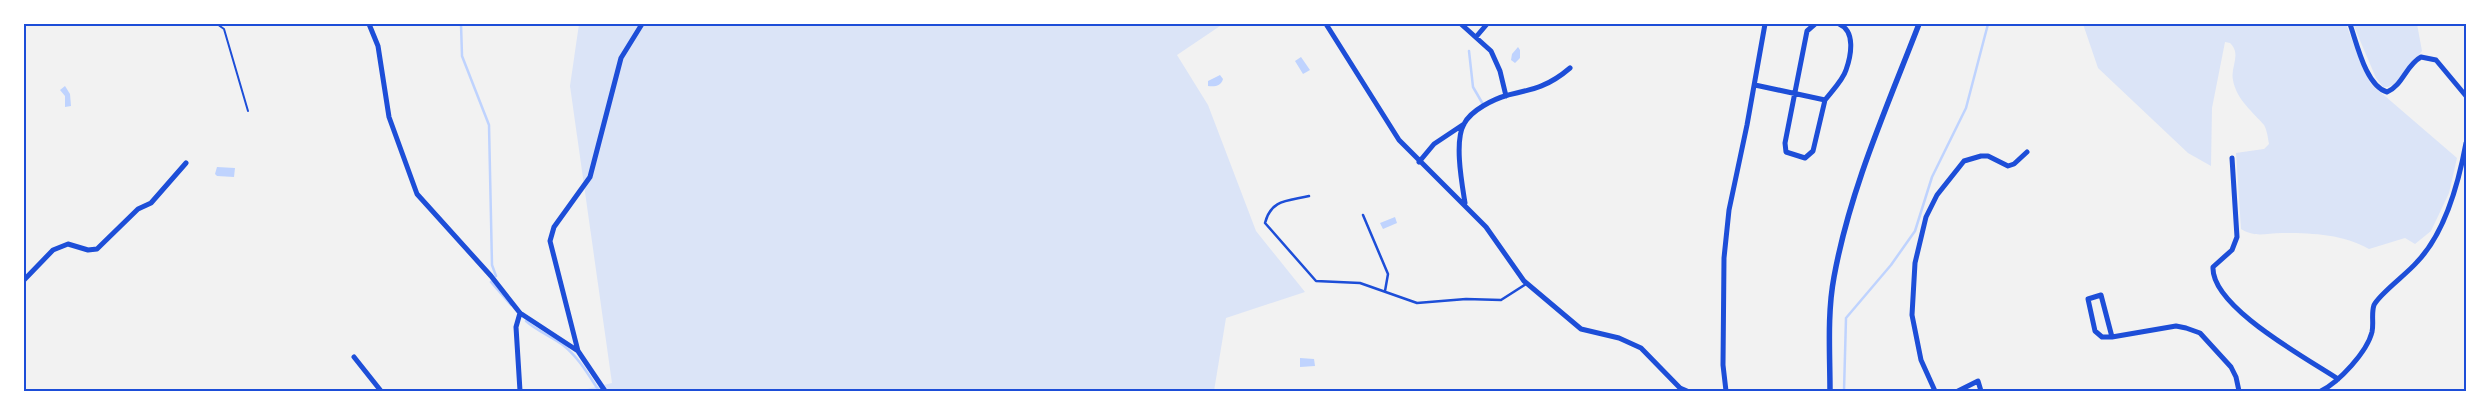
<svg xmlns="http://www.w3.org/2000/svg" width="2490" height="415" font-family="'Source Sans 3',sans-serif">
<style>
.green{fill:#dbe4f7}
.water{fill:#bfd3fe}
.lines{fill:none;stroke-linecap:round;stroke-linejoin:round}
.stream{stroke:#bfd3fe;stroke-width:2.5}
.path{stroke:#1d4ed8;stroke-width:2}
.service{stroke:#1d4ed8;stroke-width:2.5}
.minor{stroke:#1d4ed8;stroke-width:5}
.tertiary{stroke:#1d4ed8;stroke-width:5.5}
.neatline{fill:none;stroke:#1d4ed8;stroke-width:2}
</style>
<rect width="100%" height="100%" fill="#f2f2f2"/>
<path class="green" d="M579 24H1223L1177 55 1208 105 1256 231 1305 292 1226 318 1214 391H579L612 383 570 86Z
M2083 24H2346L2363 69 2371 84 2457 158 2449 193 2431 231 2415 244 2405 238 2369 249C2343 234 2311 233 2282 233 2265 233 2256 238 2241 229L2236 153 2264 149 2269 144C2268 138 2267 130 2264 125 2253 112 2236 99 2233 80 2230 67 2242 54 2230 43L2225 42 2212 108 2211 166 2188 153 2098 68Z
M2353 24H2417L2422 51 2396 83 2388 87H2383L2376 78Z"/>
<path class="water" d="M1518 47 1520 50V58L1515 63 1511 60 1512 54Z
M1301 57 1310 70 1303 74 1295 61Z
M1220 75 1223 79C1221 86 1215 87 1208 86V81Z
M65 86 70 94 71 106 65 107V96L60 90Z
M217 167 235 168 234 177 217 176 215 174Z
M1395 217 1397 223 1383 229 1380 223Z
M1300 358 1314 359 1315 366 1300 367Z"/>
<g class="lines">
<path class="stream" d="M461 24 462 56 489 125 492 265 496 276
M1469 51 1473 87 1484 106
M491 282 511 305
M526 321C537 331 551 336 563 345 579 358 588 374 599 391
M1844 391 1846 318 1891 265 1915 231 1932 177 1966 108 1988 24"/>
<path class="path" d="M217 24 224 29 248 111"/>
<path class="service" d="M1309 196C1288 201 1271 199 1265 223L1316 281 1360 283 1417 303 1466 299 1501 300 1526 284
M1363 215 1388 274 1385 291"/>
<path class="minor" d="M369 24 378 46 389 117 417 194 491 276 520 313 578 351 605 391
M1326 24 1399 140 1486 227 1524 281 1581 329 1619 338 1641 348 1680 388 1687 391
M1461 24 1491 51 1500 71 1506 96
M1815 24 1807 31 1785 143 1786 152 1805 158 1813 151 1825 100
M2350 24C2357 44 2366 86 2387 92 2403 85 2406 65 2421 57L2436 60 2466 96
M1476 37 1487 24
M1755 85 1825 100C1832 91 1843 80 1846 70 1851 56 1856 31 1839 24
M2232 158 2237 237 2232 250 2213 267C2211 307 2308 359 2338 379
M1419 162 1434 144 1464 124
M1465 203C1462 184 1454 141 1464 124 1471 110 1494 99 1508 95 1535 89 1549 86 1570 68
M24 280 53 250 68 244 88 250 97 249 138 209 151 203 186 163
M2112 337 2101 295 2088 299 2095 331 2102 337H2112L2176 326 2186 328 2200 333 2231 367 2236 377 2239 391
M578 351 550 241 554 227 590 177 621 58 642 24
M354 357 381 391
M520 391 516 327 520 313
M1726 391 1723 365 1724 258 1729 210 1747 125 1765 24
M1935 391 1921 360 1912 315 1915 263 1926 217 1937 195 1964 161 1981 156H1988L2008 166 2014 164 2027 152
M1958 391 1978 381 1981 391
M2321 391C2339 382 2367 352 2372 332 2374 323 2371 314 2374 305 2379 294 2408 273 2417 262 2445 233 2459 181 2466 143"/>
<path class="tertiary" d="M1830 391C1830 354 1827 314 1834 277 1850 189 1887 107 1919 24"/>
</g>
<rect width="2490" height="415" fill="none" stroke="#ffffff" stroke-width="50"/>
<rect x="25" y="25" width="2440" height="365" class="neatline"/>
</svg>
